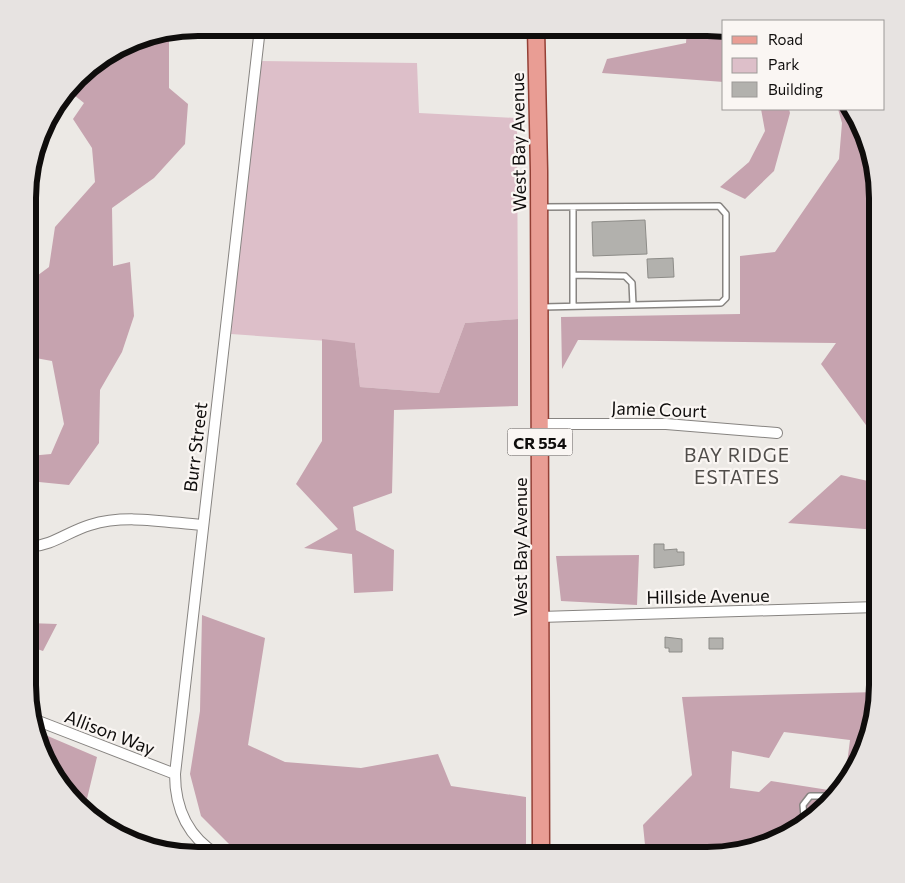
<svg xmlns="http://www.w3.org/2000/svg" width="905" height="883" font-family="Commissioner,sans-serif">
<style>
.green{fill:#ddbfc9}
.forest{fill:#c6a3af}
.building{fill:#b2b1ad;stroke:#8d8c88}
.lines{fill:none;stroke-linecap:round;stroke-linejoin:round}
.lane-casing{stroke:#878481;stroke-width:8}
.street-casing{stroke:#878481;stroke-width:12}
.primary-casing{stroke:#944036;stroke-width:19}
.lane{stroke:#fff;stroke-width:5}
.street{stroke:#fff;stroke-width:10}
.primary{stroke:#e99d94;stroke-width:16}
.labels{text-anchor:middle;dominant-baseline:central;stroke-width:4.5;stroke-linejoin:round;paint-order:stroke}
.shield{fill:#faf6f3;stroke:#565351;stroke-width:1}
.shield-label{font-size:16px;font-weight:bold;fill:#0f0d0c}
.street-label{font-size:18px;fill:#0f0d0c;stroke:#faf6f3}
.neighbourhood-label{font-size:19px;letter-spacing:1px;fill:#504d4a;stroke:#faf6f3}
.rim{fill:none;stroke:#0f0d0c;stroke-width:6}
</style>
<rect width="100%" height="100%" fill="#ece9e5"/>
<path class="green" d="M260 61 417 63 419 113 517 118 518 319 465 323 439 393 360 387 355 343 231 334Z
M39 745H47L62 769 60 783Z"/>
<path class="forest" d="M687 29H724V82L602 73 607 59 686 43Z
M169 32V88L188 104 185 144 154 178 112 208 113 266 130 262 134 316 122 352 100 390 99 443 69 485 29 481V456L51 454 64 424 52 361 30 357V281L49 267 55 227 95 182 92 148 73 119 84 103 69 91 86 70 143 37Z
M761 109H789L790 113 774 171 745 199 720 187 749 162 765 131Z
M838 109H850L868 143 877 187V440L821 364 836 343 578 340 562 369 561 317 740 314V256L775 252 839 159 842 123Z
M518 319V406L394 410 392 493 353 507 356 530 394 550 393 591 354 593 352 554 304 548 338 529 296 484 322 441V339L355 343 360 387 439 393 465 323Z
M841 475 877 483V530L788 523Z
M639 555 637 605 561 601 556 556Z
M202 615 265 638 248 745 285 762 361 768 438 754 451 786 526 797V855H351L349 845 312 850 311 855H240L201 816 190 774 200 711Z
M28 623 57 624 43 651 28 646Z
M877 692 860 760 845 779 850 740 784 732 769 758 732 751 730 788 759 792 771 781 835 791 811 820 762 846 750 849 723 846 717 855H646L643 825 692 775 682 697Z
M36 731 97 757 85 807C67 793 58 793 62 769L47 745H39Z
M88 809 122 832 159 848 123 838Z"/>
<path class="building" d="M645 220 647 254 593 256 592 222Z
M673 258 674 277 648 278 647 259Z
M654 544H664V550L677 549V552H684V565L654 568Z
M665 637 682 639V652H669V648H665Z
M709 638H723V649H709Z"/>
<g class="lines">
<g class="lane-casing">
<path id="lane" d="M542 207 719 206 726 214V298L721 303 543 307
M573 207V306
M573 275 625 276 632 283 633 305
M812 819 804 817 803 805 810 796H830"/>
</g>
<g class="street-casing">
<path id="street" d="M540 424H666L777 433
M29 547C54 545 67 532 90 525 125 514 165 522 201 525
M540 617 877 607
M33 719 175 774
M218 855C188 837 175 809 175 774L260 28"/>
</g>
<g class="primary-casing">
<path id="primary" d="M536 28 539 171 541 855"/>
</g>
<use href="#lane" class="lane"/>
<use href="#street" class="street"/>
<use href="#primary" class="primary"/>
</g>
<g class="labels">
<rect class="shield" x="507.5" y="428.5" width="65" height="27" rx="4"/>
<g class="shield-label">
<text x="540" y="442">CR 554</text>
</g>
<g class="street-label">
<text transform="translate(518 142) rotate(-91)">West Bay Avenue</text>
<text transform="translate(659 409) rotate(2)">Jamie Court</text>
<text transform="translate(195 447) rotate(-83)">Burr Street</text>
<text transform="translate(520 547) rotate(-90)">West Bay Avenue</text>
<text transform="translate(708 596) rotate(-1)">Hillside Avenue</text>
<text transform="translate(110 732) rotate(21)">Allison Way</text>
</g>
<g class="neighbourhood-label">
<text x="737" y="454">BAY RIDGE<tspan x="737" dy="22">ESTATES</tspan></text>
</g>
</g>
<path d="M0 0H905V883H0ZM198 36H707A162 162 0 0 1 869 198V685A162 162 0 0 1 707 847H198A162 162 0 0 1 36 685V198A162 162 0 0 1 198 36Z" fill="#e7e3e1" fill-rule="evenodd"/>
<path class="rim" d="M198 36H707A162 162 0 0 1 869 198V685A162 162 0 0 1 707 847H198A162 162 0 0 1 36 685V198A162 162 0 0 1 198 36Z"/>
<rect x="722" y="20" width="162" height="90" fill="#faf6f3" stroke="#9c9997"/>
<rect x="732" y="36" width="25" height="8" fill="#e99d94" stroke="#9c9997"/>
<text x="768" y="45" font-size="15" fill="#0f0d0c">Road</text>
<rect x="732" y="58" width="25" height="15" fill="#ddbfc9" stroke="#9c9997"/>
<text x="768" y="70" font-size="15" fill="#0f0d0c">Park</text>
<rect x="732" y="82" width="25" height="15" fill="#b2b1ad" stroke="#9c9997"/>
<text x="768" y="95" font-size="15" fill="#0f0d0c">Building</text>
</svg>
